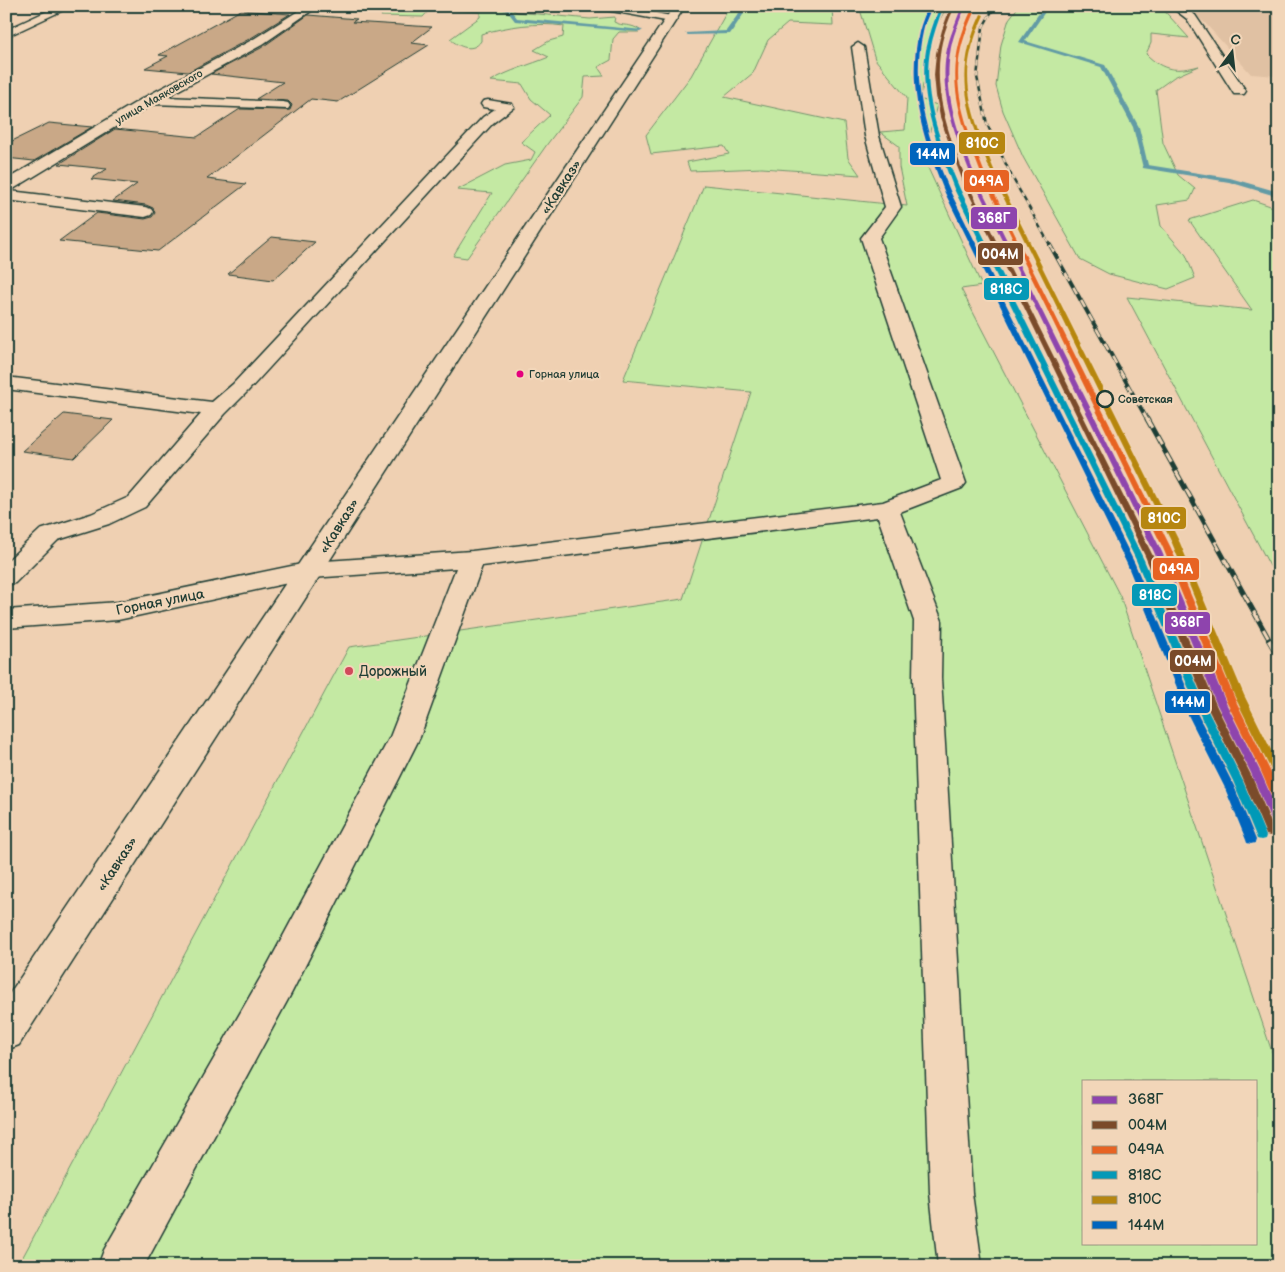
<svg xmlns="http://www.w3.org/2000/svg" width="1285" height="1272" font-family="'Balsamiq Sans',sans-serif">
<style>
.built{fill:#e0c1a3}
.green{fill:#c4e9a3;stroke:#72936c;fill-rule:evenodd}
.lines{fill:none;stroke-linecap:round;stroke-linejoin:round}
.stream{fill:#629ba5;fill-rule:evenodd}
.building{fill:#c9a887;stroke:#1f3d34}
.minor-casing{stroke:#1f3d34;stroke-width:3}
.highway-casing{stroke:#1f3d34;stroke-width:3}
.minor{fill:#f2d6b9;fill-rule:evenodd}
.highway{fill:#f2d6b9;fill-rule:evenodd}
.rail-far3-casing{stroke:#1f3d34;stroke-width:2.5}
.rail-far2-casing{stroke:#1f3d34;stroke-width:4}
.rail-far1-casing{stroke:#1f3d34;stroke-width:5}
.rail-casing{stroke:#1f3d34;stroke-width:6}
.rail-far3{stroke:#f2d6b9;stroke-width:2;stroke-dasharray:5;stroke-linecap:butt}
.rail-far2{stroke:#f2d6b9;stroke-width:2.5;stroke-dasharray:8;stroke-linecap:butt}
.rail-far1{stroke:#f2d6b9;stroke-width:3;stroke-dasharray:10;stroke-linecap:butt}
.rail{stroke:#f2d6b9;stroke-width:4.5;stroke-dasharray:12;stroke-linecap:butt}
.rail-1-casing{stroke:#f2d6b9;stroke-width:3}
.rail-2-casing{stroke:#f2d6b9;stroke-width:3}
.rail-3-casing{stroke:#f2d6b9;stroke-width:3}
.rail-4-casing{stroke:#f2d6b9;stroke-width:3}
.rail-5-casing{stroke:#f2d6b9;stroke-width:3}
.rail-6-casing{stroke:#f2d6b9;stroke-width:3}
.rail-1{fill:#8e44ad;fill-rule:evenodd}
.rail-2{fill:#7a4b2a;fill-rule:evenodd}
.rail-3{fill:#e76323;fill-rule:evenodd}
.rail-4{fill:#0599b7;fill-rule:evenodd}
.rail-5{fill:#b68610;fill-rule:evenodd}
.rail-6{fill:#0065bd;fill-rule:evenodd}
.bus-dot{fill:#e5007d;stroke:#f2d6b9;stroke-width:2}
.stop-dot{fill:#f2d6b9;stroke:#1f3d34;stroke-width:2.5}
.poi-dot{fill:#d1495b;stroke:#f2d6b9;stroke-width:2}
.labels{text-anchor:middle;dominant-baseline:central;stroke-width:4.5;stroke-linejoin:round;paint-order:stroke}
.far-street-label{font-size:11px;fill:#1f3d34;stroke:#f2d6b9}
.far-bus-label{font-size:11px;fill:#1f3d34;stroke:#f2d6b9;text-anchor:start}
.far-stop-label{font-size:11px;font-weight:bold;fill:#1f3d34;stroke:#f2d6b9;text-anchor:start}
.street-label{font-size:14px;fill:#1f3d34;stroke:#f2d6b9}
.poi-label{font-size:14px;fill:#1f3d34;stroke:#f2d6b9;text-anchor:start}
.line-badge{stroke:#f2d6b9;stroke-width:2}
.badge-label{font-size:14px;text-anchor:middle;font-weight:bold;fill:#fff}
</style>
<rect width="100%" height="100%" fill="#efd0b2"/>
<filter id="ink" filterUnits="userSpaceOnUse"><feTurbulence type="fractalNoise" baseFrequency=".02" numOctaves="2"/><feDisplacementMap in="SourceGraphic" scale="10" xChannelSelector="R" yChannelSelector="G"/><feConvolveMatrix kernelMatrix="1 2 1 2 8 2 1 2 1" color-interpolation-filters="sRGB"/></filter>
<g filter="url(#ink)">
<path class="built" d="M1184 6H1279V76L1251 74 1205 23Z"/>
<path class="green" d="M382 6 487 8 506 6 517 12 590 19 615 17 614 22C623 27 630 23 640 30L639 32H619L613 39 611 60 598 67 604 76 585 77 583 97 548 143 467 258 453 256 492 193 457 190 505 165 531 160 535 152 521 142 550 115 531 99 522 84 491 81C509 70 530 65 549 57L534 50 549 41 563 37 564 26C536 22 508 26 481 34V41C473 53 459 47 450 39L480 17V12L431 8 423 17 381 16 387 7Z
M730 6H832L833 25 788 23 768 40 753 73 724 97 844 123 848 158 860 175 762 168 690 171 687 162 729 154 724 146 651 154 646 135 691 76Z
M859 6H947L934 31 920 99 937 105 923 157 982 286 961 289 1120 596 1279 1073V1266H18L349 647 683 599 751 392 623 380 704 185 907 206 899 167V146L880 132 905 130 907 98 875 59ZM1084 1081H1256V1243H1084Z
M1019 6H1160L1189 38 1151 34V43L1146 54C1163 71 1176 72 1199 66L1174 77 1156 90 1163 143 1178 175 1195 189 1190 200 1157 205 1161 226 1186 255 1195 278 1168 289 1109 274 1080 259 1023 157 1003 111 996 86 1001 45 1009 19Z
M1253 200 1279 209V583L1127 297 1252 310 1189 220Z"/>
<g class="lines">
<path class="stream" d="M495 6C505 6 511 9 517 18L643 30 640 32 515 21 508 12Z
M744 6H749L730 34 688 35 685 33 726 31Z
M1044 6H1049L1025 41 1105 65 1139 127 1148 165 1230 178 1279 192V197L1229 182 1143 168 1133 127 1101 67 1019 42Z"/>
</g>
<path class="building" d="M241 10 290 14 251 38 188 72 145 68 168 56 159 55Z
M308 15 357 19 352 22 432 27 411 43 429 45 338 102 311 99 207 179 246 184 158 251 59 241 97 213 145 219 152 217 155 213 153 208 146 205 113 201 137 184 91 179 107 169 59 164 115 129 197 137 240 109 290 110 292 105 288 101 256 99 283 82 211 74 261 48Z
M49 123 92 127 34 161 6 158V144Z
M272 237 315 242 273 280 228 274Z
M64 414 113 420 74 458 22 451Z"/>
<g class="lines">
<g class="minor-casing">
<path id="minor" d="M58 6H72L6 37V30Z
M303 6H314V9L260 46 166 97 283 102 288 103 290 106 288 109 153 104 10 191 145 207 151 209 153 212 151 215 145 217 6 200V180L145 97 252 40 303 8Z
M596 6H620L671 16 677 19 671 22 601 9Z
M1170 6H1183L1195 15 1246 91 1244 94H1234L1187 19Z
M858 43 864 47 879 136 901 207 879 238 966 483 962 488 900 512 942 621 941 678 972 1193 982 1266H938L930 1193 913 678 914 621 878 517 482 566 420 737 292 992 144 1266H98L104 1250 266 968 390 737 456 568 311 578 118 620 6 628V610L118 602 311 562 472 551 883 502 941 480 861 238 885 207 865 136 852 47Z
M488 100 512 104 514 107 493 123 247 392 225 414 145 507 109 524 58 540 15 583 6 585V562L40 530 91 514 129 497 201 414 6 389V377L212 402 233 384 483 117 495 109 483 107 481 104 483 101Z"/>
</g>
<g class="highway-casing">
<path id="highway" d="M674 6H685L19 1045 6 1050V999Z"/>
</g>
<use href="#minor" class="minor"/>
<use href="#highway" class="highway"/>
<g class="rail-far3-casing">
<path id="rail-far3" d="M995 6 983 27 977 77 987 124 1012 177 1051 247"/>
</g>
<g class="rail-far2-casing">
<path id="rail-far2" d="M1050 245 1148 421"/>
</g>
<g class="rail-far1-casing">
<path id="rail-far1" d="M1147 419 1270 641"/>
</g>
<g class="rail-casing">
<path id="rail" d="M1269 640 1279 657"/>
</g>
<use href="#rail-far3" class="rail-far3"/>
<use href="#rail-far2" class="rail-far2"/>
<use href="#rail-far1" class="rail-far1"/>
<use href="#rail" class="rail"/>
<g class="rail-1-casing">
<path id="rail-1" d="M962 6H966C959 22 952 37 950 54 943 98 961 140 977 180L1162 552 1226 703 1261 773 1279 814V831L1275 830 1274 827 1251 773 1216 703 1154 552 973 180C957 139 939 98 946 54 949 37 956 22 962 6Z"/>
</g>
<g class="rail-2-casing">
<path id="rail-2" d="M951 6H955C948 22 942 37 940 54 934 100 952 142 968 184L1153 556 1217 707 1252 777 1275 832 1274 835 1270 836 1266 835 1265 832 1242 777 1207 707 1145 556 964 184 955 161 940 117 936 96 934 75 936 53 942 30Z"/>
</g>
<g class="rail-3-casing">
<path id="rail-3" d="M972 9 975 10C969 24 963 38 960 54 952 96 971 138 986 176L1171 548 1235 699 1279 789V805L1275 804 1274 801 1260 769 1225 699 1163 548 982 176C958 114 941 73 972 9Z"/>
</g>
<g class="rail-4-casing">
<path id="rail-4" d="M940 6H944C938 21 933 35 930 51 922 98 942 146 960 189L1144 560 1208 711 1243 781 1266 836 1265 839 1261 840 1257 839 1256 836 1233 781 1198 711 1136 560 954 189C938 146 918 98 926 50 929 35 934 21 940 6Z"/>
</g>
<g class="rail-5-casing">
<path id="rail-5" d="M981 14 984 15C978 28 973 41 970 56 962 96 981 136 995 172L1180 543 1244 695 1279 766V780L1275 779 1274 776 1234 695 1172 543 991 172C968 114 952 75 981 14Z"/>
</g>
<g class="rail-6-casing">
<path id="rail-6" d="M928 6H932C929 15 924 23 923 32 910 88 929 141 951 193L1135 564 1198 715 1234 786 1256 840 1255 843 1251 844 1247 843 1246 840 1224 786 1188 715 1127 564 945 193C924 141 906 88 919 32 921 23 925 15 928 6Z"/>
</g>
<use href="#rail-1" class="rail-1"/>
<use href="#rail-2" class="rail-2"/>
<use href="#rail-3" class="rail-3"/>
<use href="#rail-4" class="rail-4"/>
<use href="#rail-5" class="rail-5"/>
<use href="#rail-6" class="rail-6"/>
</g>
</g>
<circle class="bus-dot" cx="520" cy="374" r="4.5"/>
<circle class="stop-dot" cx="1105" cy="399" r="8"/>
<circle class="poi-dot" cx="349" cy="671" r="5"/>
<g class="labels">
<g class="far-street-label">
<text transform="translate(159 97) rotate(-30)">улица Маяковского</text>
</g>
<g class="far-bus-label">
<text x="529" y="374">Горная улица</text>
</g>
<g class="far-stop-label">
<text x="1118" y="399">Советская</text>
</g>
<g class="street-label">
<text transform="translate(561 187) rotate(-57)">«Кавказ»</text>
<text transform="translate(339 526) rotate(-58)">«Кавказ»</text>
<text transform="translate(160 602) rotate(-11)">Горная улица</text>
<text transform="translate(117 864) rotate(-57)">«Кавказ»</text>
</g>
<g class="poi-label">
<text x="359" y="671">Дорожный</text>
</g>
</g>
<g class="line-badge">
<rect x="958" y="131" width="48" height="24" rx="5" fill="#b68610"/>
<rect x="909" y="142" width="47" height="24" rx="5" fill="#0065bd"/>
<rect x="963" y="169" width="47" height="24" rx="5" fill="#e76323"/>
<rect x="970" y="206" width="48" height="24" rx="5" fill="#8e44ad"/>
<rect x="977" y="242" width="47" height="24" rx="5" fill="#7a4b2a"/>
<rect x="983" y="277" width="47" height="24" rx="5" fill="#0599b7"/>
<rect x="1140" y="506" width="47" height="24" rx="5" fill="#b68610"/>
<rect x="1152" y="557" width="48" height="24" rx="5" fill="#e76323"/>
<rect x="1131" y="583" width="47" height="24" rx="5" fill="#0599b7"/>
<rect x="1164" y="611" width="47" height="24" rx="5" fill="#8e44ad"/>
<rect x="1169" y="649" width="47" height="24" rx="5" fill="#7a4b2a"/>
<rect x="1164" y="690" width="47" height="24" rx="5" fill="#0065bd"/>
</g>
<g class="badge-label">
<text x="982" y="148">810С</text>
<text x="933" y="159">144М</text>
<text x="986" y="186">049А</text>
<text x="994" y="223">368Г</text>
<text x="1000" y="259">004М</text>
<text x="1006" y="294">818С</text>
<text x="1164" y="523">810С</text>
<text x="1176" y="574">049А</text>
<text x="1155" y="600">818С</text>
<text x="1187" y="627">368Г</text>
<text x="1193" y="666">004М</text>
<text x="1188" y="707">144М</text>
</g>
<rect width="1285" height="1272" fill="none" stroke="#f2d6b9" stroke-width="25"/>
<rect x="12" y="12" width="1260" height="1247" fill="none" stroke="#1f3d34" stroke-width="2" filter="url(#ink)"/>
<rect x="1082" y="1080" width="175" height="165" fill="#f2d6b9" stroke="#9e9984"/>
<rect x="1092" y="1096" width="25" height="8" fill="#8e44ad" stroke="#9e9984"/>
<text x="1128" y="1104" font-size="15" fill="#1f3d34">368Г</text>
<rect x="1092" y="1121" width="25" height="8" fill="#7a4b2a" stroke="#9e9984"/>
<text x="1128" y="1130" font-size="15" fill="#1f3d34">004М</text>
<rect x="1092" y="1146" width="25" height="8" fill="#e76323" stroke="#9e9984"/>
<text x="1128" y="1154" font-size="15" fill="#1f3d34">049А</text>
<rect x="1092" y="1171" width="25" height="8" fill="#0599b7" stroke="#9e9984"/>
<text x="1128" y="1180" font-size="15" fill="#1f3d34">818С</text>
<rect x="1092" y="1196" width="25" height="8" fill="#b68610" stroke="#9e9984"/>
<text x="1128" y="1204" font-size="15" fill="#1f3d34">810С</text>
<rect x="1092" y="1221" width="25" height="8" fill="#0065bd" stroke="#9e9984"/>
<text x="1128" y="1230" font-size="15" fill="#1f3d34">144М</text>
<g transform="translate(1232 52) rotate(15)" stroke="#f2d6b9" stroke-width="4" paint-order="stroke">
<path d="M0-4L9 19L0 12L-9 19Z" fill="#1f3d34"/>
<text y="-8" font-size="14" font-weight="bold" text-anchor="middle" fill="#1f3d34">С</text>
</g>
</svg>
